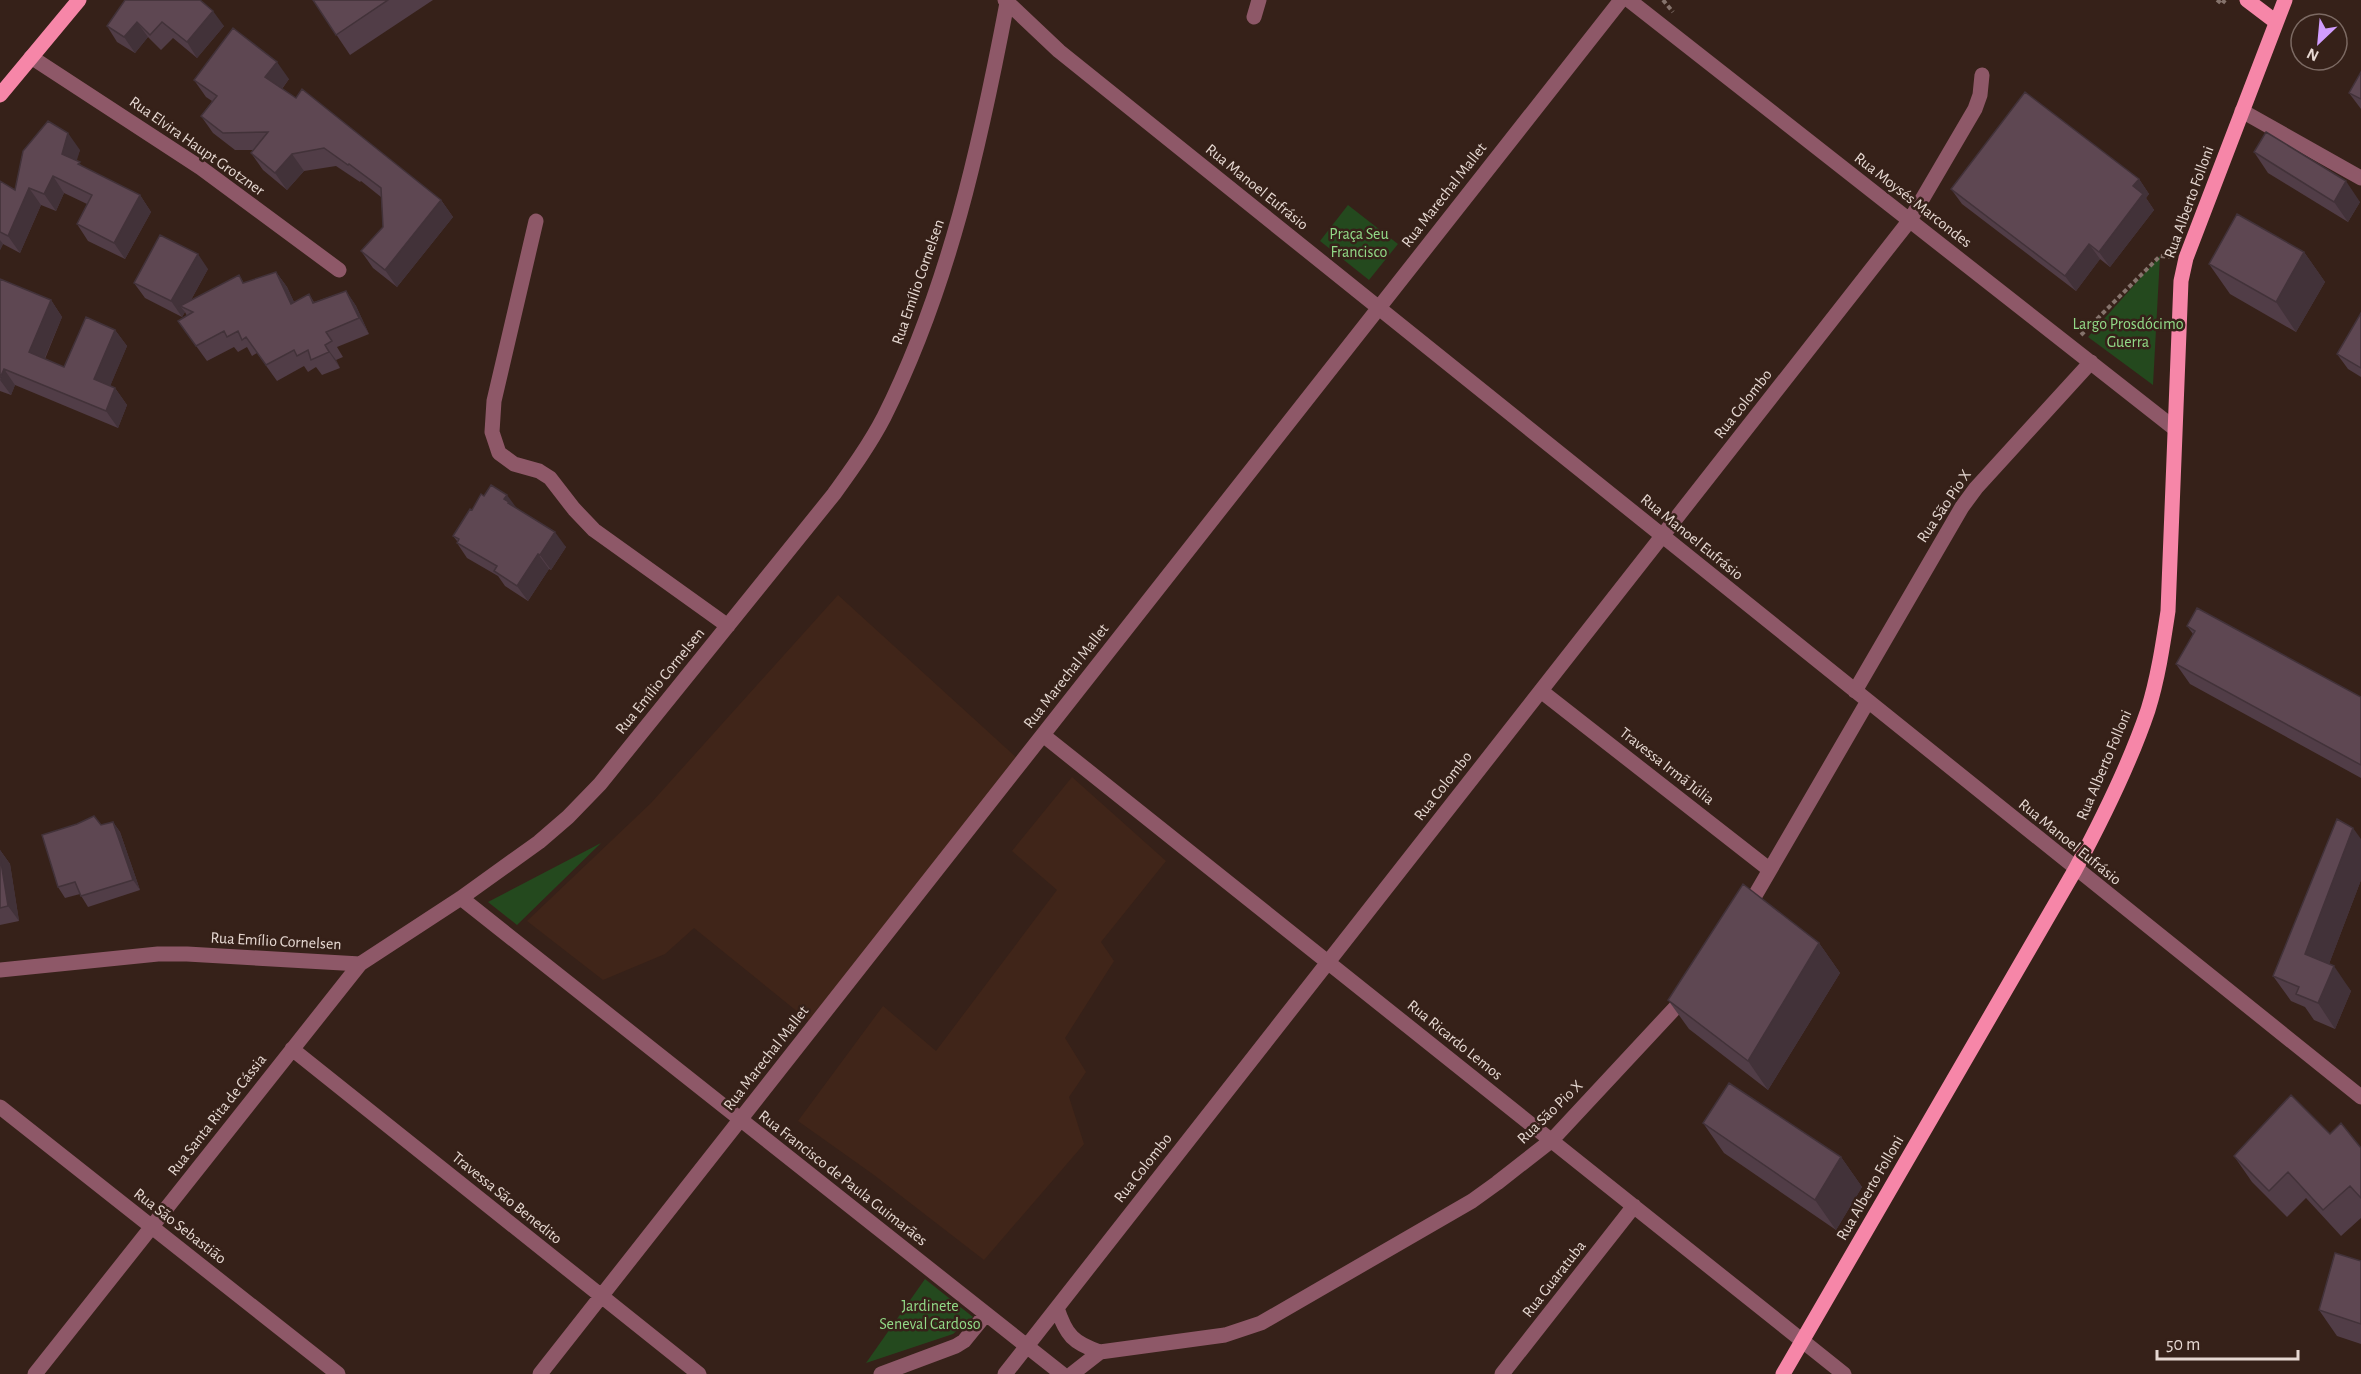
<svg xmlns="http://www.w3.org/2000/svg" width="2361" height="1374" font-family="'Alegreya Sans',sans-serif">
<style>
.built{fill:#402519}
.green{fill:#24491e}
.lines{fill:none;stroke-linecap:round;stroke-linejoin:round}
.path{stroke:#85736c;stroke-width:4;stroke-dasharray:4.5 3;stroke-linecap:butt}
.minor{stroke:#8e5868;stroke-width:15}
.major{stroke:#f686a8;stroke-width:15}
.wall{fill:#513d47}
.shaded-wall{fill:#423239}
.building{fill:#5e4752;stroke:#423239;stroke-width:1.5}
.labels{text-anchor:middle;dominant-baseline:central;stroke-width:5;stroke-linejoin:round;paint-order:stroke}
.street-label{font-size:16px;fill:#e6d8d2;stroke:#362119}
.park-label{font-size:16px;fill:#92da87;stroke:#362119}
</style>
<rect width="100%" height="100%" fill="#362119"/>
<path class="built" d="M838 595 1019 760 809 1021 694 928 665 954 603 980 527 921 651 803Z
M1072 777 1166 861 1101 942 1114 961 1065 1038 1086 1072 1069 1097 1084 1144 984 1260 874 1175 798 1121 883 1006 936 1051 1057 890 1012 851Z"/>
<path class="green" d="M1348 205 1398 244 1369 280 1320 241Z
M2160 256 2153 385 2088 337Z
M601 843 517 925 488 902Z
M925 1279 973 1317 953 1334 866 1363Z"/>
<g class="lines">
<path class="path" d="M1663 0 1673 12
M2217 0 2222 4 2225 0
M2081 335 2160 256 2171 257"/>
<path class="minor" d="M1005 0 1059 51 2361 1097
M1629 0 2174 428
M1254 17 1259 0
M31 57 201 168 339 270
M2242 111 2361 178
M536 221 494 401 492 432 499 453 514 464 539 471 550 478 574 509 594 530 728 626
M1541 691 1770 870
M1855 691 1962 507 1976 488 2091 362
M1043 735 1844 1374
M461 898 1062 1374
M1746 911 1868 701
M0 970 158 954H187L360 964 461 898 539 842 568 817 600 784 834 494C852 469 870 444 884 417 949 287 980 145 1007 3
M292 1049 699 1374
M0 1107 338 1374
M1057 1308C1066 1335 1073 1343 1100 1352
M35 1374 360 964
M540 1374 1621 0
M881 1374 956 1346 964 1341 986 1314
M1005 1374 1910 220 1975 109 1980 95 1982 75
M1072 1374 1100 1352 1225 1335 1261 1323 1472 1201 1497 1183 1552 1140 1688 994
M1502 1374 1634 1206"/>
<path class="major" d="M2247 0 2276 22
M0 95 79 0
M1783 1374 2075 870C2103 818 2129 766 2148 710 2158 678 2163 644 2168 611L2181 281 2186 258 2285 0"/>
</g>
<path class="wall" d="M125 0 224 26 197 58 173 38 161 50 148 37 135 53 117 42 107 26Z
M313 0H433L350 55Z
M2361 72V109L2349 93Z
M289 79 282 89 441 200 453 217 397 287 373 268 361 251 383 227 381 197 361 181 360 182 336 166 304 171 287 190 263 170 251 153 254 150H235L213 133 201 116 212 101 206 97 194 80Z
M80 150 76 160 83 167 140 195 151 212 125 259 88 241 77 224 87 204 64 193 56 211 41 205 20 253 3 244 0 250V181L15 190Z
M2254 152 2360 202 2348 222 2268 173Z
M2139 179 2149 194 2146 198 2154 210 2110 267 2100 259 2076 291 1962 204 1951 189Z
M2304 252 2325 282 2296 332 2230 294 2209 264Z
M208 269 191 300 239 275 244 283 276 272 287 287 294 302 309 294 314 302 346 291 356 306 369 334 337 347 343 357 336 360 340 368 322 375 316 367 308 372 304 366 277 381 257 353 252 356 247 347 238 352 234 347 207 361 178 321 187 316 185 312 182 317 145 298 134 283Z
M0 279 51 300 62 317 45 359 64 367 115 330 127 346 110 386 115 388 127 405 118 428 15 385 11 395 0 391Z
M2361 313V377L2348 369 2337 354Z
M484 496 517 509 566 547 551 570 549 569 528 601 505 586 498 576 467 558 457 543V541L453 536 472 510Z
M2187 626 2361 697V778L2190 684 2176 664 2193 634Z
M113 822 120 832 140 890 88 907 80 894 65 898 58 887 101 825Z
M2361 839V880L2329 964 2351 991 2335 1029 2314 1020 2305 1007 2291 1001 2273 976Z
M0 850 10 864 19 921 0 925Z
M1819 943 1840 973 1768 1090 1689 1029 1668 1000Z
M1703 1123 1841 1157 1862 1187 1836 1230 1724 1153Z
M2330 1134 2361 1148V1218L2341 1236 2306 1198 2287 1217 2252 1182 2234 1156Z
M2361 1261V1344L2337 1336 2319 1310Z"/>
<path class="shaded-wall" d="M213 11 224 26 197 58 187 42Z
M137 22 148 37 135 53 124 37Z
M277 62 289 79 277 95 265 77Z
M68 133 80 150 74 170 62 154Z
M292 154 304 171 287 190 275 173Z
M53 176 64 193 56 211 44 194Z
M2139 179 2149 194 2146 198 2154 210 2110 267 2099 252 2133 186Z
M2346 181 2360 202 2348 222 2334 202Z
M29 188 41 205 20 253 8 236Z
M140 195 151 212 125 259 114 243Z
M441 200 453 217 397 287 385 270Z
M0 240 3 244 0 250Z
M2089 244 2100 259 2076 291 2065 276Z
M2304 252 2325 282 2296 332 2276 302Z
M198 254 208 269 186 309 180 306 185 312 182 317 171 301Z
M276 272 287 287 302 319 291 304Z
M346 291 356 306 369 334 359 318Z
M51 300 62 317 40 369 29 352Z
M115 330 127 346 106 396 94 379Z
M325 345 336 360 340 368 329 352Z
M4 369 15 385 11 395 0 380Z
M115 388 127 405 118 428 106 411Z
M507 495 518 510 516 513 504 499Z
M555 532 566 547 551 570 540 555Z
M538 554 549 569 528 601 517 586Z
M113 822 120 832 140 890 133 880Z
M2353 828 2361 839V880L2323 980 2305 954Z
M0 850 10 864 19 921 8 906 0 856Z
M1819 943 1840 973 1768 1090 1748 1061Z
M2334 966 2351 991 2335 1029 2318 1003Z
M1841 1157 1862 1187 1836 1230 1815 1200Z"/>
<path class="building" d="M125 0H200L213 11 187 42 162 22 150 35 137 22 124 37 107 26Z
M313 0H388L336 35Z
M233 28 277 62 265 77 296 98 302 89 441 200 385 270 361 251 383 227 381 188 349 164 348 165 324 148 292 154 275 173 251 153 268 132 223 133 201 116 217 96 194 80Z
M2361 72V99L2349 93Z
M2025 92 2139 179 2133 186 2143 194 2099 252 2089 244 2065 276 1951 189Z
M48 121 68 133 62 154 80 162 78 164 140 195 114 243 77 224 92 195 53 176 44 194 29 188 8 236 0 232V181L15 190 23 151Z
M2266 132 2346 181 2334 202 2254 152Z
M2237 214 2304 252 2276 302 2209 264Z
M160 235 198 254 171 301 134 283Z
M276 272 291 304 309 294 313 303 346 291 359 318 326 332 332 341 325 345 329 352 311 360 308 350 297 356 294 350 266 365 246 337 242 340 238 331 227 337 224 331 196 346 178 321 193 312 180 306 239 275 243 283Z
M0 279 51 300 29 352 64 367 86 317 115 330 94 379 115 388 106 411 4 369 0 378Z
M2361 313V368L2337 354Z
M491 485 507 495 504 499 509 502 508 503 555 532 540 555 538 554 517 586 494 571 497 566 457 543 459 539 453 536 470 509 472 510 481 494 484 496Z
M2197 608 2361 697V765L2176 664 2195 631 2187 626Z
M94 816 101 825 113 822 133 880 81 896 75 882 58 887 42 835 77 824Z
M2337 819 2353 828 2305 954 2334 966 2318 1003 2296 994 2299 987 2273 976Z
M0 856 8 906 0 908Z
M1743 884 1819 943 1748 1061 1668 1000Z
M1729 1083 1841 1157 1815 1200 1703 1123Z
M2291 1095 2330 1134 2341 1123 2361 1148V1198L2350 1186 2323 1210 2288 1172 2269 1191 2234 1156Z
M2335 1253 2361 1261V1324L2319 1310Z"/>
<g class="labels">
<g class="street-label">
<text transform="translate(197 146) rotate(35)">Rua Elvira Haupt Grotzner</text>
<text transform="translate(1257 187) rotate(39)">Rua Manoel Eufrásio</text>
<text transform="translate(1444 195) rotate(-52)">Rua Marechal Mallet</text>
<text transform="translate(1913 200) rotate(38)">Rua Moysés Marcondes</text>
<text transform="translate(2189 202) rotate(-70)">Rua Alberto Folloni</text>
<text transform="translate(918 282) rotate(-71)">Rua Emílio Cornelsen</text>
<text transform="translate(1743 404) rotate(-52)">Rua Colombo</text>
<text transform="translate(1944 506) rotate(-56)">Rua São Pio X</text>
<text transform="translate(1692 537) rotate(39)">Rua Manoel Eufrásio</text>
<text transform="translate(1066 676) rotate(-52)">Rua Marechal Mallet</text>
<text transform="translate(660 681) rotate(-51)">Rua Emílio Cornelsen</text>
<text transform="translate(2104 765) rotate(-67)">Rua Alberto Folloni</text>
<text transform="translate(1667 766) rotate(38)">Travessa Irmã Júlia</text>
<text transform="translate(1443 786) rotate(-52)">Rua Colombo</text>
<text transform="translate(2070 842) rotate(39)">Rua Manoel Eufrásio</text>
<text transform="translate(276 941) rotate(3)">Rua Emílio Cornelsen</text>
<text transform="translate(1455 1040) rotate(39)">Rua Ricardo Lemos</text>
<text transform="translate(766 1058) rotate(-52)">Rua Marechal Mallet</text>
<text transform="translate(1550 1112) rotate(-44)">Rua São Pio X</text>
<text transform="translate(217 1115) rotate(-52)">Rua Santa Rita de Cássia</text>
<text transform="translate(1143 1168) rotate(-52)">Rua Colombo</text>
<text transform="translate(843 1178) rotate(38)">Rua Francisco de Paula Guimarães</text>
<text transform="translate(1870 1188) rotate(-60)">Rua Alberto Folloni</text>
<text transform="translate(507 1198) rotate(39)">Travessa São Benedito</text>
<text transform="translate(180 1226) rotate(38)">Rua São Sebastião</text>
<text transform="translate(1554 1279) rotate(-52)">Rua Guaratuba</text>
</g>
<g class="park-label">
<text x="1359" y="234">Praça Seu<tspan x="1359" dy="18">Francisco</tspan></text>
<text x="2128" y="324">Largo Prosdócimo<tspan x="2128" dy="18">Guerra</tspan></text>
<text x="930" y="1306">Jardinete<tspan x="930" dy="18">Seneval Cardoso</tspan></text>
</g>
</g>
<g transform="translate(2319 42) rotate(206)"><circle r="28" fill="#362119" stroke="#7c6a63" stroke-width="1.5"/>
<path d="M0-4.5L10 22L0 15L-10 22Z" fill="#d19dfe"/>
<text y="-9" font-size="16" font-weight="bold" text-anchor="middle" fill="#e6d8d2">N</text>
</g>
<path d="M2157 1350v9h141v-9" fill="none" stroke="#e6d8d2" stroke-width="3"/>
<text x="2166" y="1350" font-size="18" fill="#e6d8d2" stroke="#362119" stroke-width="4.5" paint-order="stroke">50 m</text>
</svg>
